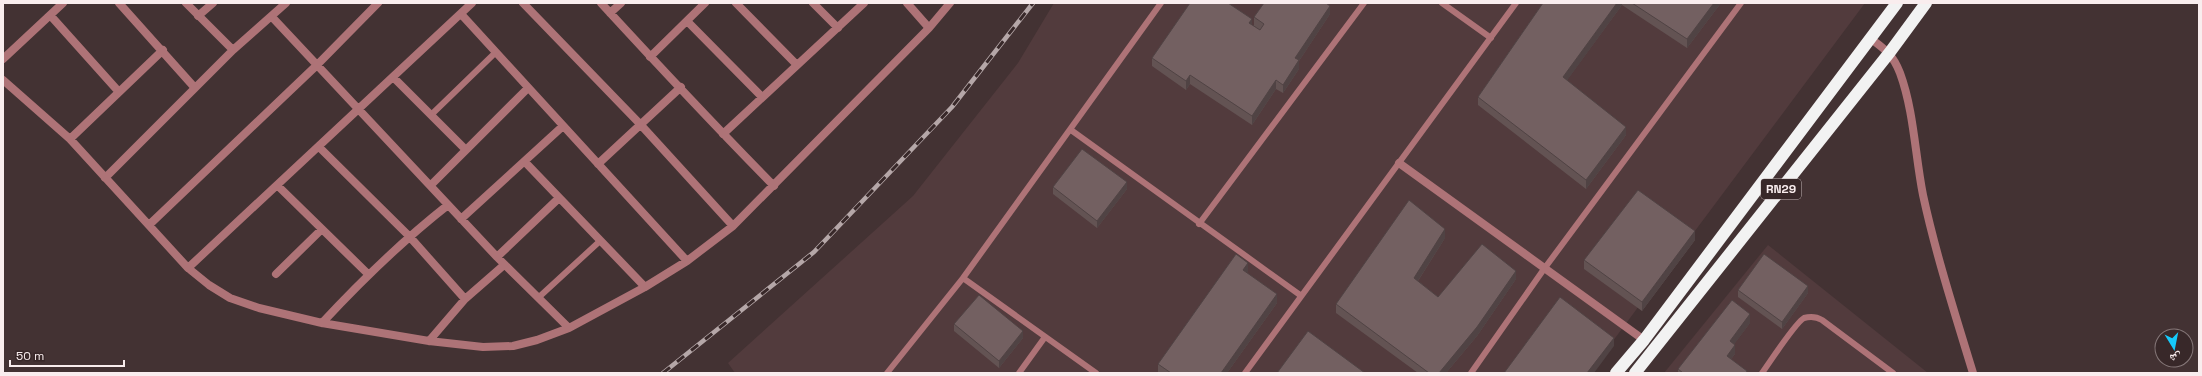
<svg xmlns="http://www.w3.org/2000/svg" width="2202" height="376" font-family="'Space Grotesk','Noto Naskh Arabic',sans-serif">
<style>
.built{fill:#523b3d}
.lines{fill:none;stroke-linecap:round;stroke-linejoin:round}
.lane{stroke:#ae7377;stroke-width:6}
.street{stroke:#ae7377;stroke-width:8}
.highway{stroke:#f2f2f2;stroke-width:12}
.rail-casing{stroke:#b5a7a8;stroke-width:4.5}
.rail{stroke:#382829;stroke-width:3;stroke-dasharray:9;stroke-linecap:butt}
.wall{fill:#635353}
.shaded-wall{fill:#504344}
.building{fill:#736061;stroke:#504344}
.labels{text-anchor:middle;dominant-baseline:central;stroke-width:3;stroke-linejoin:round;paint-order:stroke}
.shield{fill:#382829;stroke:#bfb2b3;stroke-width:1}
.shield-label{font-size:12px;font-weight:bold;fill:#f9edee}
</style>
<rect width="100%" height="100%" fill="#433233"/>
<path class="built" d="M1054 3H1865L1589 373H735L728 363 913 196 1018 63Z
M1768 245 1928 373H1664Z"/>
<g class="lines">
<path class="lane" d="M1442 3 1491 38
M431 115 496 52
M1071 130 1300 295
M1199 224 1364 3
M963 278 1096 373
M538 298 600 241
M887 373 963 278 1161 3
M1019 373 1045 337
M1245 373 1516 3
M1471 373 1544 269 1741 3
M1762 373C1770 362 1795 323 1804 318 1811 316 1817 317 1822 320L1893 373"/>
<path class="street" d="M119 3 195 88
M186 3 233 50
M523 3 640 124 733 226
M601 3C658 65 715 126 774 186
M736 3 797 65
M813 3 838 28
M907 3 929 28
M610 13 621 3
M461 14 687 261
M50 15 119 92
M198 16 213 3
M272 17 497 257 569 328
M687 21 762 97
M1871 39C1886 50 1893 55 1900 73 1914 111 1915 155 1923 195 1936 255 1955 314 1973 373
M650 57 705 3
M3 59 63 3
M393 77 466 150
M3 80 70 139 188 268 209 285 230 298 259 308 322 323 429 341 483 347 513 346 537 340 569 328 645 287 687 261 733 226 929 28 950 3
M723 134 864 3
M70 139 163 50
M319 147 409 236 465 299
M525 162 645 287
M1399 163 1644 340
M598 164 681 87
M105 178 233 50 286 3
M431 185 528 88
M278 186 368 274
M461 219 563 126
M149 225 317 65 378 3
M497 257 559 198
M188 268 472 3
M276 274 322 229
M322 323C362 280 402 241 448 205
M429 341 465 299 504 265"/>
<path class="highway" d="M1616 373 1644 340 1897 3
M1635 373 1890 52 1926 3"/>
<g class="rail-casing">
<path id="rail" d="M663 373 814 252 952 107 1033 3"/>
</g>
<use href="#rail" class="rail"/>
</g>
<path class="wall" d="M1543 3H1721L1687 48 1622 5 1567 80 1626 135 1586 189 1478 105V97Z
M1330 14 1299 61V69L1283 93 1276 89 1252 125 1190 84 1186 90 1152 66V58L1252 25 1260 30 1254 26V17Z
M1053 187 1127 189 1097 228 1053 194Z
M1445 238 1418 281 1438 297 1516 279 1477 336 1446 373H1418L1336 313V304Z
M1695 240 1642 311 1584 269V260Z
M1248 271 1247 273 1277 303 1227 373H1159L1158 372V364Z
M1738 290 1808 293 1782 329 1738 297Z
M1750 323 1734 344 1735 354 1731 359 1747 373H1678V369Z
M954 324 1023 338 999 368 954 331Z"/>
<path class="shaded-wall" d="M1617 3H1622V5L1563 86V77Z
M1714 3H1721L1687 48V39Z
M1330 6V14L1299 61V69L1283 93V85L1295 58Z
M1252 19V27L1249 23Z
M1190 75V84L1186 90V81Z
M1276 80V89L1252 125V116Z
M1626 127V135L1586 189V180Z
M1127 182V189L1097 228V221Z
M1445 229V238L1414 287V278Z
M1695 231V240L1642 311V302Z
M1248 263V271L1243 279V270Z
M1516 271V279L1477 336 1446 373H1439Z
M1808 286V293L1782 329V322Z
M1277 294V303L1227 373H1221Z
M1750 314V323L1730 350V341Z
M1023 331V338L999 368V361Z
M1614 338V346L1594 373H1587Z
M1735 345V354L1727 364V356Z"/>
<path class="building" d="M1190 3H1228L1252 19 1249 23 1260 30 1264 24 1254 17 1264 3H1326L1330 6 1295 58 1299 60 1283 85 1276 80 1252 116 1190 75 1186 81 1152 58Z
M1543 3H1617L1563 77 1626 127 1586 180 1478 97Z
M1632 3H1714L1687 39Z
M1082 149 1127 182 1097 221 1053 187Z
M1638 190 1695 231 1642 302 1584 260Z
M1409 200 1445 229 1414 278 1438 297 1482 244 1516 271 1477 327 1439 373H1429L1336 304Z
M1236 254 1248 263 1243 270 1277 294 1221 373H1171L1158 364Z
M1764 254 1808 286 1782 322 1738 290Z
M979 295 1023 331 999 361 954 324Z
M1560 297 1614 338 1587 373H1504Z
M1732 300 1750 314 1730 341 1735 345 1727 356 1747 371 1746 373H1683L1678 369Z
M1308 331 1365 373H1277Z"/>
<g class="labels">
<rect class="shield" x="1761" y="179" width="40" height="20" rx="3"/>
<g class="shield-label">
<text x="1781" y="189">RN29</text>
</g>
</g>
<rect width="2202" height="376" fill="none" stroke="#f9edee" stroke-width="8"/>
<g transform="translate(2174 348) rotate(170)"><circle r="19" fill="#382829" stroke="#857778"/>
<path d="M0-3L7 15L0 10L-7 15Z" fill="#16cafb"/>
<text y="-6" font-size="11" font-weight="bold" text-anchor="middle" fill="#f9edee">ش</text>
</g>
<path d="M10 360v6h114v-6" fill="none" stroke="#f9edee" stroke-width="2"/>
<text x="16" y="360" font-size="12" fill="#f9edee" stroke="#382829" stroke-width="3" paint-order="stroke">50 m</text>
</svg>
